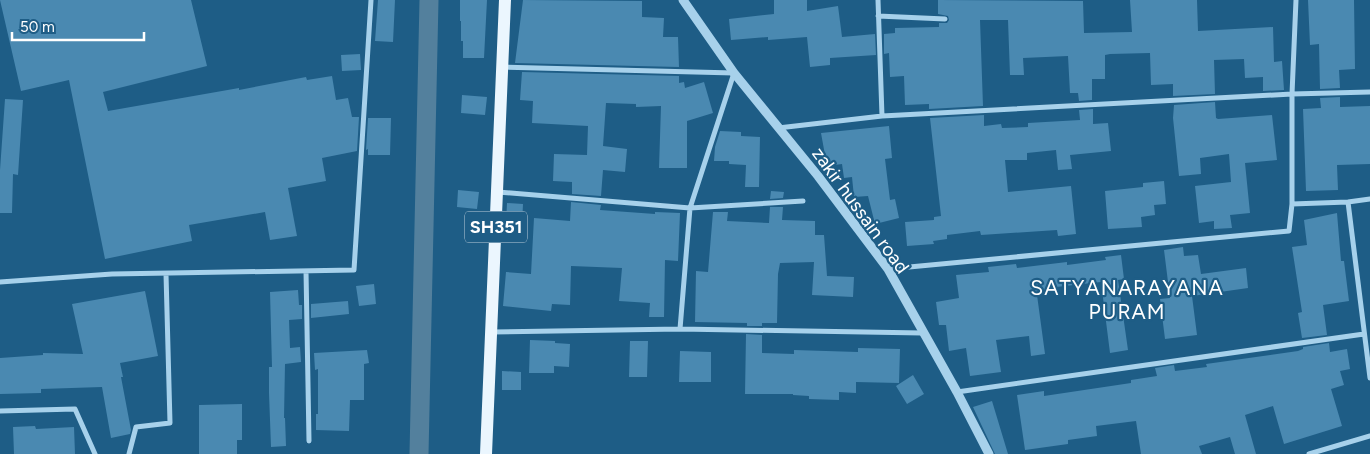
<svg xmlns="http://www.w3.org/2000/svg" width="1370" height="454" viewBox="0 0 1370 454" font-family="Figtree,sans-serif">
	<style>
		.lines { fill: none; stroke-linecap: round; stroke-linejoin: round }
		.canal { stroke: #53809d; stroke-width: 19 }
		.building { fill: #4a89b1 }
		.minor { stroke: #a7d1eb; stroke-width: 5 }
		.tertiary { stroke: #a7d1eb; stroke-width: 9 }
		.primary { stroke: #ebf6fe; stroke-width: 12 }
		.labels { text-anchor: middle; stroke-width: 4.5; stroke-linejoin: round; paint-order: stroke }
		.shield { fill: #1e5d86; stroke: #bccedb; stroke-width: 1 }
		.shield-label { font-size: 18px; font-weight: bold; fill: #fff }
		.street-label { font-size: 19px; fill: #fff; stroke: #1e5d86 }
		.quarter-label { font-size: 21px; letter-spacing: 1px; fill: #fff; stroke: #1e5d86 }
	</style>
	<rect width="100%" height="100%" fill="#1e5d86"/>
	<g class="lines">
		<!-- canal -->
		<path class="canal" d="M419 454 429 0"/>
	</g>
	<!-- building -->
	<path class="building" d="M0 0H191L207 66 103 92 108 111 239 88V90L306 77 307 80 332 76 336 100 348 98 352 117H359L357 151 322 158 326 181 288 188 297 236 270 240 265 212 189 225 192 241 105 259 69 80 21 91Z
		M378 0H395L393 42 375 41Z
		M460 0H487L484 58H463V41H461V21H460Z
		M523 0 642 1V17L664 18 663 37H678L679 67 515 63Z
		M774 0H807V11L838 6 842 37 875 34 876 55 830 58V65L810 67 807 37 768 40V37L731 40 729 19 774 14Z
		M938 0 1083 1 1084 33 1132 32 1130 0H1197L1198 31 1273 27 1274 62 1282 61 1284 90 1263 91V77L1245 78 1244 59 1214 60 1215 94 1173 96V84L1151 85 1150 53 1110 54 1105 55V79H1092V100L1079 101 1078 93H1070L1068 56 1023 58 1024 75H1010L1008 20H980L983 106 929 109V104L905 105 904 76 890 77 889 53 884 54V34L895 33V28L939 27V23H947L949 20 948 16 938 14Z
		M1308 0H1354L1355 69 1339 70 1340 88 1320 89 1319 44 1310 45Z
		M360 54 361 70 342 71 341 55Z
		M522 72 679 76V83L684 82 685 88 704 82 713 113 687 121V168H659L661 106 636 107V104L606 103 603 146 627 149 625 172 603 170 601 196 572 194V182L553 181 554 154 587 155 588 126 532 123 533 101 520 100Z
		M462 95 487 97 485 115 461 113Z
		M1340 97V107L1370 106V164L1337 165 1338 190 1306 191 1303 109 1321 108 1320 98Z
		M5 99 23 100 18 175 13 174 12 213H0V170Z
		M1215 102 1216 118 1218 119 1272 115 1277 160 1245 163 1250 213 1230 215 1232 228 1214 229V221L1199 223 1195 186 1231 182 1229 154 1200 158 1201 174 1179 176 1173 118 1174 105Z
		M1093 109V124L1108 123 1111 151 1070 155 1072 169 1058 170 1056 150 1027 153V160H1005L1008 192 1071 186 1076 234 1058 236 1057 230 981 235 980 231 947 235V239L933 241 934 244 907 246 905 222 934 220V217L941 216 930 118 984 115V126L1001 124 1002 128 1028 127V123L1080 120 1079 110Z
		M368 118H391L390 155H368V149L366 150Z
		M889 126 892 158 885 159 890 200 895 199 899 218 875 224 868 196 854 197 852 177 844 178 842 164 827 166 821 133Z
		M720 131 741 132V136L760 137 759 187H745L746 165 729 164V161H714L715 147Z
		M1164 181 1166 204 1154 205 1155 215 1141 217 1142 227 1108 229 1105 191 1143 187V183Z
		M458 190 479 192 477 209 457 207Z
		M771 191 784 192 783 198 770 199Z
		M571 202 601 205 600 210 655 214V212L680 213 678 261 665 260 664 317H649L650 303 619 301 622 268 571 266 570 305 552 304 551 311 503 306 506 272 531 274 534 218 570 221Z
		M507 203 523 204 522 225 506 224Z
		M770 207H783L782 220 815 221V235H824L827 276 854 277 853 297 812 295 814 262 780 263 778 274 777 323H762V326H747V323L695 322 696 271 708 272 713 212H728L727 221 769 223Z
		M1337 213 1341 261H1344L1349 301 1323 305 1327 335 1302 338 1298 313 1302 312 1292 247 1307 245 1304 220Z
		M1183 247 1184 256 1198 255 1201 274 1246 268 1248 288 1192 296 1197 335 1165 339 1160 299 1170 298 1164 250Z
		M1121 255 1124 279 1118 280 1128 350 1110 353 1101 282 1047 288 1048 294 1037 295 1045 354 1031 356 1029 336 996 340 1001 372 970 376 966 348 949 351 946 325H939L936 302 959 298 956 275 989 272 988 267 1016 264 1017 268 1067 262V265L1106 260 1105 257Z
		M374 284 376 304 359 306 356 286Z
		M298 290 299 305H302V319L289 320 290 348 300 347 301 362 285 364 284 418H285L286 446 271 447 269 393V367H272L270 292Z
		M145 291 158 356 120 363 123 377H121L131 430 130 434 111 438 102 387 41 389V393L0 394V358L43 355V353L83 354 72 304Z
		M348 301 349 314 311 318V304Z
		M746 334 762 335V353L794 354V350L858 352V348L900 349 899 383 856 382V393L839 392V400L809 399V396L793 395V394H745Z
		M530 340 555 341V343L570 344 569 367 554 366V373H529Z
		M630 341H648L647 377H629Z
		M1329 343 1330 352 1347 349 1350 369 1340 371 1344 385 1331 389 1342 426 1284 444 1273 406 1245 415 1256 454H1235L1230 437 1199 446 1202 454H1141L1136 421 1096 426 1097 436 1068 440V444L1025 450 1017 395 1044 391V396L1131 383V380L1157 376 1155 368 1174 365 1175 371 1207 367 1206 364 1298 351 1303 349V347Z
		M367 350 369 363 364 364V400H350L349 431 316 430V414H318V369L315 370 314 353Z
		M680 351 711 352V382H679Z
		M502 371 521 372V390H502Z
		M913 375 924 394 907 404 896 386Z
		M992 401 1008 454H995L973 407Z
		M242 404V440H237V454H199V405Z
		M35 426 36 429 74 427 75 454H14L13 427Z"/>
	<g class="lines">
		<!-- minor -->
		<path class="minor" d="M878 0 882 116
			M878 16 945 19
			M503 67 734 73 690 208 680 329
			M778 128 882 116 1292 94 1370 92
			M498 192 690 208 803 201
			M1348 202 1370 378
			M1292 204V94L1296 0
			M888 269 1289 231 1292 204 1348 202 1370 199
			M306 271 309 441
			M0 282 112 274 354 270 371 0
			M492 332 680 329 922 333
			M957 392 1364 334
			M0 411 75 409 95 454
			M129 454 136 427 170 423 166 274
			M1309 454 1370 436"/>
		<!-- tertiary -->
		<path class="tertiary" d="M683 0 734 73 818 176 888 269 957 392 989 454"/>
		<!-- primary -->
		<path class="primary" d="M486 454 505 0"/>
	</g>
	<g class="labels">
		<!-- shield labels -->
		<rect class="shield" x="465" y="211.5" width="62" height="31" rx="4"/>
		<g class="shield-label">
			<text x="496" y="233">SH351</text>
		</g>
		<!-- street labels -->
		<g class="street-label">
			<text transform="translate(861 210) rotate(54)" y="7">zakir hussain road</text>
		</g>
		<!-- quarter labels -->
		<g class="quarter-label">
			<text x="1127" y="295">SATYANARAYANA<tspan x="1127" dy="24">PURAM</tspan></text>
		</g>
	</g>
	<!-- scale -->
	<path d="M12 32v8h132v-8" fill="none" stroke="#ffffff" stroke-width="2.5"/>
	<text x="20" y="32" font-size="15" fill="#ffffff" stroke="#1e5d86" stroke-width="4" paint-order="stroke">50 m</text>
</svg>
